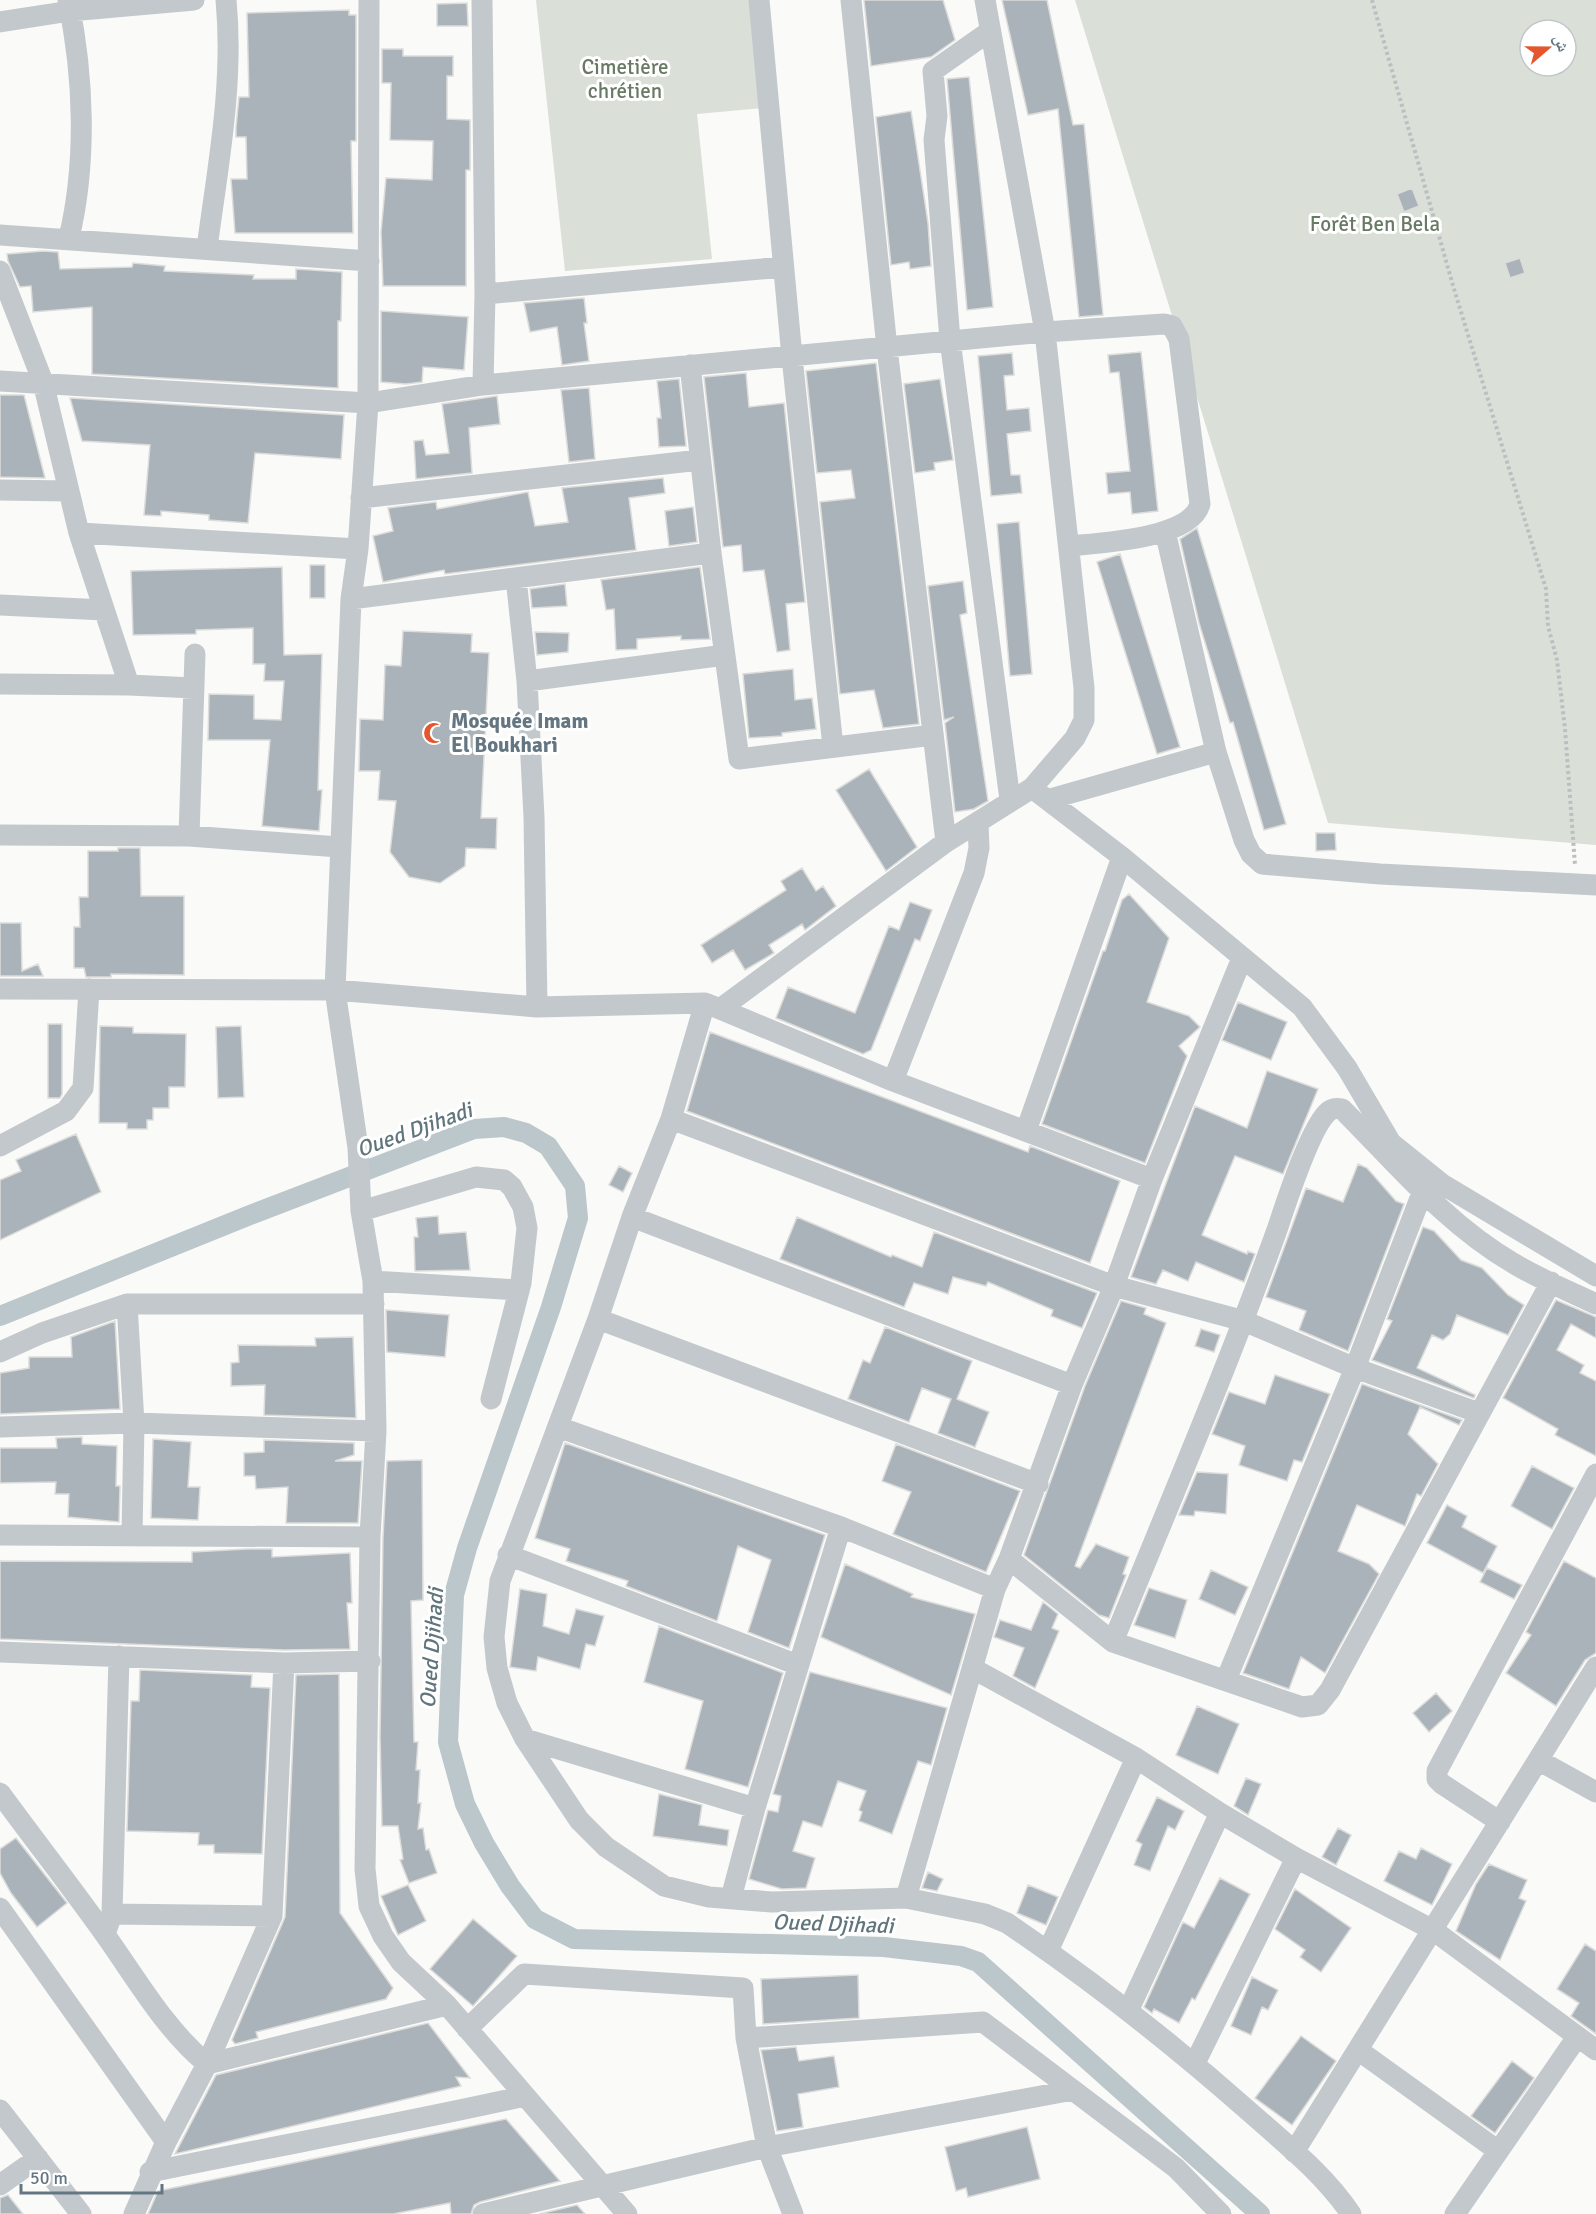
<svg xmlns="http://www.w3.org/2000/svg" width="1596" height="2214" viewBox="0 0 1596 2214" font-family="Signika,'Noto Naskh Arabic',sans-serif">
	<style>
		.green { fill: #dadfd7; fill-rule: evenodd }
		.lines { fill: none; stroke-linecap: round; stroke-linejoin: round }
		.canal { stroke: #bbc7cb; stroke-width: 20 }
		.building { fill: #aab3b9; stroke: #dcdcda; stroke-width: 1.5 }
		.path { stroke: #bbbfc2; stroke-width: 4; stroke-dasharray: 3 3; stroke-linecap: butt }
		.minor { stroke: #c3c8cc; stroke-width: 21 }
		.labels { text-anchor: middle; stroke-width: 6; stroke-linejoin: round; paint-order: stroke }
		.park-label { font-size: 21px; fill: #687a64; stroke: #fff }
		.poi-label { font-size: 21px; font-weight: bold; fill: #657683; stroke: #fff; text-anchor: start }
		.water-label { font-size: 22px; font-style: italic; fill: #60757c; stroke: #fff }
	</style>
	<rect width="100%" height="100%" fill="#fafaf8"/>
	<!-- green -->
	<path class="green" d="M536 0H750L763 108 697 114 712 259 565 271Z
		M1075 0H1596V845L1328 823ZM1530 30H1566V66H1530Z"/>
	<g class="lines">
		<!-- canal -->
		<path class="canal" d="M0 1316 250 1215 474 1129 504 1127 526 1133 548 1146 575 1186 578 1218 551 1307 467 1548 454 1595 448 1742 465 1804 484 1843 510 1886 535 1919 574 1939 884 1947 961 1956 978 1962 1260 2214"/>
	</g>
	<!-- building -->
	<path class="building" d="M864 0H943L955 40 931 57 871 66Z
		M1002 0H1047L1073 125 1084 124 1103 315 1079 317 1058 109 1028 115Z
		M467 3 468 26H437V4Z
		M349 10V15H356V141H351L353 233H235L231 179H247L246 137H236V127L239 97H249L247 13Z
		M382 49H403V56H453V76H447V119L470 120V170H466V286H383L381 232 386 178 432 180 433 141 390 140 391 83H382Z
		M969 77 993 307 967 310 947 79Z
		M911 111 928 223 931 266 910 269 909 262 891 265 876 117Z
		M1412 188 1419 206 1404 212 1397 194Z
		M43 251 58 252 60 269 132 267 133 263 165 266 164 271 254 275 253 279H296V269L342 272 341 321H338V388L92 374V307L33 312 31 286 20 287 8 261 7 254Z
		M1520 258 1525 273 1510 278 1505 263Z
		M584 298 587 323H584L589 361 562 365 557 327 530 332 524 303Z
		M381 311 468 317 464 370 423 367 422 382 406 384 381 382Z
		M1141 352 1158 511 1132 514 1130 492 1108 494 1106 473 1130 471 1119 372 1110 373 1108 355Z
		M1012 353 1014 375 1004 376 1007 410 1029 408 1031 431 1007 434 1011 475H1020L1022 493 991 496 978 356Z
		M876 363 919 724 883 728 874 690 840 694 820 502 855 498 851 470 817 473 806 371Z
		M746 373 749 407 784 403 805 602 786 604 790 650 777 652 764 570 743 572 741 545 723 547 704 377Z
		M679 379 686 446 659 447 657 418H661L657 381Z
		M940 379 953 460 934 463 935 470 915 473 904 384Z
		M589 388 595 459 569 462 561 390Z
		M0 395H24L45 478 0 477Z
		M497 396 500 424 469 428 472 473 416 479 414 441 423 440 426 455 449 453 442 404Z
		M70 398 344 415 341 459 255 453 248 523 209 520V515L161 511V516L144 515 150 445 82 441Z
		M663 478 665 493 629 498 636 550 445 574 444 570 383 582 373 536 393 531 388 508 436 502 437 509 528 492 535 526 568 522 562 488Z
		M693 507 697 542 669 546 665 511Z
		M1019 522 1032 674 1010 676 997 524Z
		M1197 528 1286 824 1264 830 1233 722 1230 723 1199 623 1180 539Z
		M1120 554 1180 747 1157 754 1097 562Z
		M310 565H325V598H310Z
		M282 567 284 655 322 654 318 790H322L319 831 262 826 270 740H208L209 694 254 695V719L281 720 284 681H264L265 664H253V628L196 630V634L133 635 131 571Z
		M700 567 710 639 681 640V636L637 639V649L616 650 614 609 606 610 601 580Z
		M963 581 967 613 960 615 988 801 974 809 955 812 945 723 954 717 944 720 928 586Z
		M565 584 567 606 532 608 530 589Z
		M403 631 472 634 471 652 489 653 481 818H497L496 849 466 848 465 866 440 883 409 877 390 852 396 801 378 800 380 771H359L360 719 383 720 385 665 401 666Z
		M535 632 569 633 568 652 537 655Z
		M793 669 795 700 812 698 816 729 782 733V736L749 738 743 674Z
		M869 769 917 847 886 871 836 790Z
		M1316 833H1335L1336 850 1316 851Z
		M118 848H140L141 896H184V975L111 974V977H86L84 968H74V927H80L79 897H88V851H118Z
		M802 868 816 891 823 886 836 906 805 930 802 924 769 945 774 953 745 970 733 950 712 963 701 945 786 890 781 881Z
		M1129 894 1169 938 1147 1002 1189 1016 1200 1027 1179 1046 1187 1056 1145 1163 1042 1124 1103 951H1105L1122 900Z
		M910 902 932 910 920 941 915 939 871 1050 863 1054 776 1018 788 987 855 1013 889 926 899 930Z
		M0 923H21L22 971 38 964 43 976H0Z
		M1238 1002 1287 1022 1271 1060 1222 1040Z
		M48 1024H62V1094L60 1098H48Z
		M100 1026 133 1027V1033L186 1034 185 1087H169V1108H153V1120H147V1129H127V1123H99Z
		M241 1026 244 1097 218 1098 216 1027Z
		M710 1032 1028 1152 1030 1146 1120 1181 1090 1263 687 1111Z
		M1267 1071 1318 1089 1283 1174 1235 1156 1202 1235 1247 1254 1248 1251 1255 1254 1244 1282 1196 1262 1188 1281 1163 1270 1156 1284 1131 1277 1195 1106 1247 1128Z
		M76 1134 101 1192 0 1240V1180L21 1171 16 1160Z
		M1358 1164 1367 1168 1396 1201 1404 1204 1348 1351 1299 1330 1306 1311 1266 1297 1306 1188 1343 1202Z
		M619 1166 632 1173 623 1192 609 1185Z
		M438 1216 439 1234 466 1232 470 1270 415 1271 414 1237H418L416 1218Z
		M797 1217 891 1257 892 1255 922 1267 934 1232 1097 1293 1082 1328 1051 1316 1053 1310 988 1282 986 1286 953 1277 948 1294 914 1283 904 1307 780 1259Z
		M1423 1227 1434 1231 1461 1260 1482 1268 1508 1295 1524 1305 1508 1335 1457 1315 1450 1334 1443 1340 1432 1335 1417 1368 1475 1395 1474 1398 1372 1360 1392 1321 1387 1319Z
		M1556 1300 1596 1317V1338L1571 1324 1557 1350 1584 1365 1580 1373 1596 1381V1456L1555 1435 1558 1429 1503 1398Z
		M1121 1301 1146 1308 1144 1314 1166 1323 1075 1566 1080 1568 1096 1544 1129 1557 1123 1574 1126 1575 1109 1618 1099 1615 1024 1555 1085 1386Z
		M386 1310 449 1315 445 1357 387 1352Z
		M115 1321 120 1409 0 1414V1373L29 1368V1357H72L71 1337Z
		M885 1327 972 1361 957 1399 989 1412 975 1447 938 1433 951 1399 922 1388 909 1422 848 1399 863 1360 870 1363Z
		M1201 1329 1220 1335 1214 1352 1195 1346Z
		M353 1337 356 1418 264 1415 265 1385 231 1386V1363L239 1362 238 1345 316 1346 315 1338Z
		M1275 1375 1330 1394 1302 1462 1294 1460 1287 1481 1239 1465 1245 1446 1212 1434 1229 1392 1265 1404Z
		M1362 1384 1462 1420 1459 1425 1420 1407 1408 1434 1438 1464 1421 1496 1417 1494 1405 1526 1357 1505 1338 1551 1369 1564 1379 1574 1325 1673 1301 1657 1289 1689 1243 1673Z
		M82 1437V1444L117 1446 116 1486H120L119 1522 68 1517 69 1494H55L56 1482 0 1483V1448H57L56 1438Z
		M153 1439 191 1442 188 1487H200L198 1520 151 1518Z
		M264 1440 354 1443V1455L335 1461H362L358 1523H286L288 1487 256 1489 255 1476H244V1453L264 1452Z
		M565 1443 825 1535 789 1648 748 1632 771 1560 738 1546 717 1621 626 1586 628 1581 566 1561 570 1549 535 1538Z
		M896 1444 1020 1491 986 1572 893 1534 911 1492 882 1481Z
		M422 1460 423 1600 411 1601 414 1742H418L416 1770H420L418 1803H421L418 1829 423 1828 426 1850 429 1849 437 1873 409 1883 400 1860 403 1859 398 1826H382L380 1737 383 1537 387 1461Z
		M1532 1466 1574 1488 1552 1529 1511 1506Z
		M1197 1472 1228 1474 1226 1514 1195 1511 1194 1516 1179 1515Z
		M1447 1505 1467 1516 1462 1527 1497 1546 1483 1573 1427 1543Z
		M247 1549H272V1557L350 1553 352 1603H347L350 1649 284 1650 0 1639V1561L192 1562V1552Z
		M1564 1561 1596 1578V1653L1585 1660 1556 1706 1506 1673 1531 1635 1526 1632Z
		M845 1564 913 1594 911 1597 975 1614 951 1695 821 1637Z
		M1487 1568 1522 1585 1514 1599 1480 1582Z
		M1211 1570 1248 1587 1235 1615 1199 1599Z
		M1149 1588 1187 1600 1175 1638 1134 1625Z
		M520 1589 547 1594 543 1626 569 1634 576 1609 604 1616 595 1646 586 1644 580 1669 538 1657 536 1671 510 1667Z
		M1043 1602 1058 1614 1052 1628 1059 1631 1035 1688 1013 1676 1024 1648 994 1637 1000 1620 1031 1630Z
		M659 1626 783 1673 748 1787 685 1769 703 1701 644 1682Z
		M140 1670 252 1675 251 1687 270 1688 262 1854 214 1853V1845H198L199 1833 127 1831 131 1701H139Z
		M810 1672 947 1708 931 1765 918 1761 892 1834 859 1821 862 1812 859 1810 866 1791 838 1781 822 1827 803 1821 793 1851 815 1858 806 1888 782 1889 749 1879 768 1810 778 1812 781 1796 773 1794Z
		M339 1674 340 1913 393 1988 386 1999 256 2032 258 2038 235 2044 232 2040 285 1917 296 1675Z
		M1436 1693 1452 1711 1429 1732 1413 1713Z
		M1197 1706 1239 1724 1218 1774 1176 1755Z
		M1246 1778 1261 1784 1248 1815 1234 1806Z
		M659 1794 702 1805 699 1825 729 1830 727 1846 653 1836Z
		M1157 1797 1184 1811 1175 1830 1168 1826 1150 1871 1134 1865 1142 1844 1136 1841Z
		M1338 1828 1351 1835 1336 1865 1322 1857Z
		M16 1838 67 1903 37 1927 11 1893 0 1873V1849Z
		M1421 1848 1452 1864 1432 1905 1384 1881 1399 1851 1416 1859Z
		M1489 1864 1527 1880 1519 1898 1526 1901 1500 1960 1456 1931 1476 1884Z
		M928 1872 943 1879 937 1891 922 1888Z
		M1220 1878 1250 1894 1195 2000 1192 1998 1179 2023 1154 2009 1152 2013 1144 2007 1183 1922 1194 1928Z
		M408 1885 426 1921 398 1935 381 1896Z
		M1028 1885 1058 1897 1046 1925 1017 1913Z
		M1295 1889 1351 1928 1321 1972 1300 1957 1305 1950 1275 1929Z
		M473 1919 517 1956 473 2006 430 1969Z
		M1585 1944 1596 1951V2034L1571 2016 1579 2003 1557 1989Z
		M858 1975 859 2018 763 2024 761 1979Z
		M1252 1977 1278 1990 1268 2010 1262 2007 1251 2035 1231 2026Z
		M428 2023 470 2078 456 2077 461 2086 175 2154 216 2075Z
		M1301 2036 1336 2061 1292 2125 1255 2098Z
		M796 2047 799 2061 834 2056 839 2087 798 2094 803 2127 777 2131 761 2050Z
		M1512 2061 1534 2078 1495 2133 1471 2116Z
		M506 2119 560 2181 480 2202 474 2205 471 2214H451L450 2203 393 2214H148L158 2191Z
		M1027 2127 1040 2179 968 2197 966 2188 956 2191 945 2147Z
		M8 2195 23 2214H0V2198Z
		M577 2205 585 2214H539Z"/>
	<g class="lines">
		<!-- path -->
		<path class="path" d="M1372 0 1454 289 1546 589 1548 626 1557 660 1565 729 1575 865"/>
		<!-- minor -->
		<path class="minor" d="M68 0C84 76 87 162 69 238
			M369 0 368 403 358 549 351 599 335 990 358 1148 361 1211 373 1281 376 1431 370 1537 365 1869 369 1906 383 1936 401 1962 447 2005 627 2214
			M482 0 485 294 483 385
			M759 0 792 357 833 747
			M851 0 887 348 946 842
			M0 22 70 11 194 0
			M990 31 933 71 937 116 934 140 950 340 1010 800
			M0 235 369 261
			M207 248C218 165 234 83 226 0
			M0 271 43 382 79 533 129 685
			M485 294 783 267
			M690 365 711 553 739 759 933 735
			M0 381 368 403 483 385 1045 332 1164 324 1172 326 1179 339 1200 504C1191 539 1099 543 1069 546
			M0 490 68 491
			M361 498 700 460
			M1165 531 1216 752 1244 840 1251 854 1262 864 1380 874 1596 885
			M79 533 358 549
			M516 578 527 681 725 655
			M351 599 711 553
			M0 605 104 610
			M527 681 534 817 537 1007
			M0 684 129 685 194 688
			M1032 788 1122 857 1302 1007 1347 1068 1391 1143 1442 1184 1596 1276
			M1050 799 1216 752
			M0 835 189 836 339 847
			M189 836 195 654
			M0 989 335 990 537 1007 705 1003 720 1009 946 842 1032 788 1075 738 1084 720V688L1045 332 985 0
			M705 1003 671 1119 632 1217 1072 1385
			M720 1009 893 1081 1152 1179
			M893 1081 974 873 979 848 978 824
			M671 1119 1114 1286 1244 1321 1355 1368 1479 1413
			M1026 1131 1122 857
			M0 1146 66 1111 83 1088 89 989
			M361 1211 476 1177 504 1180 512 1187 523 1207 527 1228 521 1283 491 1399
			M632 1217 598 1319 500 1581 494 1637 497 1668 507 1703 525 1739 579 1820 606 1847 664 1886 709 1897 772 1902 906 1898 985 1914 1007 1923C1093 1981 1174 2045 1252 2114 1286 2144 1325 2175 1351 2214
			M373 1281 518 1290
			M127 1304 134 1423 132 1536
			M598 1319 1038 1484
			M0 1352 42 1333 127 1304H374
			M0 1427 134 1423 376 1431
			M558 1427 841 1527 995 1589
			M0 1535 370 1537
			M508 1555 798 1665
			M1009 1559 1113 1642 1302 1707 1318 1705 1330 1690 1551 1282
			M1113 1642C1169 1504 1228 1367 1278 1227 1286 1203 1311 1125 1329 1111 1333 1108 1337 1108 1342 1109 1396 1163 1446 1224 1513 1263 1539 1279 1569 1291 1596 1304
			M0 1652 284 1663 370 1661
			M972 1668 1136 1758 1220 1813 1296 1858 1433 1930 1596 2050
			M1226 1680 1355 1368 1422 1193
			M525 1739 755 1808
			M1538 1760 1596 1792
			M0 1793C35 1841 72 1888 106 1936 138 1981 165 2029 207 2064L447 2005
			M1500 1822 1442 1784 1437 1779V1771L1596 1474
			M731 1898 755 1808 841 1527
			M906 1898 995 1589 1009 1559 1072 1385 1114 1286 1152 1179 1242 958
			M0 1908 166 2142 134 2214
			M112 1914 272 1916
			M105 1934 112 1914 119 1656
			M1048 1951 1136 1758
			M1129 2009 1220 1813
			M467 2029 524 1974 743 1988 746 2038
			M1358 2050 1497 2150
			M1195 2063 1296 1858
			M0 2110 81 2214
			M166 2142 207 2064 272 1916 284 1663
			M1294 2152 1596 1667
			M150 2172C275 2146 400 2124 525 2096
			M0 2185 38 2158
			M483 2214 767 2147 1073 2090
			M793 2214 767 2147 746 2038 983 2022 1176 2168 1221 2214
			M1455 2214 1577 2037"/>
	</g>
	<!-- icons -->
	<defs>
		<symbol id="mosque-bare" viewBox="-9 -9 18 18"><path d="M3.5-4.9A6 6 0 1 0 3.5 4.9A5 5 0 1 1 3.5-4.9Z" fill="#e4572e" stroke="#fff" stroke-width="2.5" paint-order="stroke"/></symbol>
	</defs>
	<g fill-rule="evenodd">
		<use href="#mosque-bare" x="419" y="718" width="30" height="30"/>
	</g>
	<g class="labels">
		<!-- park labels -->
		<g class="park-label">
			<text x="625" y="74">Cimetière<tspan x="625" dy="24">chrétien</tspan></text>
			<text x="1375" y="231">Forêt Ben Bela</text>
		</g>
		<!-- poi labels -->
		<g class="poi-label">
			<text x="451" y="728">Mosquée Imam<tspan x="451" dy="24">El Boukhari</tspan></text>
		</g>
		<!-- water labels -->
		<g class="water-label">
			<text transform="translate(414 1129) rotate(-20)" y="8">Oued Djihadi</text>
			<text transform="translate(431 1648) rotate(-86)" y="8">Oued Djihadi</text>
			<text transform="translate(833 1923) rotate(2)" y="8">Oued Djihadi</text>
		</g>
	</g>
	<!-- north arrow -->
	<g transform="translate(1548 48) rotate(70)"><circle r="28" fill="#ffffff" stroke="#c1c8cd" stroke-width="1.5"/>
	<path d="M0-4.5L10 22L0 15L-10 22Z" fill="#e4572e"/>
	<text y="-9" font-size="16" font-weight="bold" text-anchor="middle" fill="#657683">ش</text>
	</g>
	<!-- scale -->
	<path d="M21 2184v9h141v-9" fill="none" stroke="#657683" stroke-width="3"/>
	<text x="30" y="2184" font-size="18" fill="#657683" stroke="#ffffff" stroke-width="4.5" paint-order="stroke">50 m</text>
</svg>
